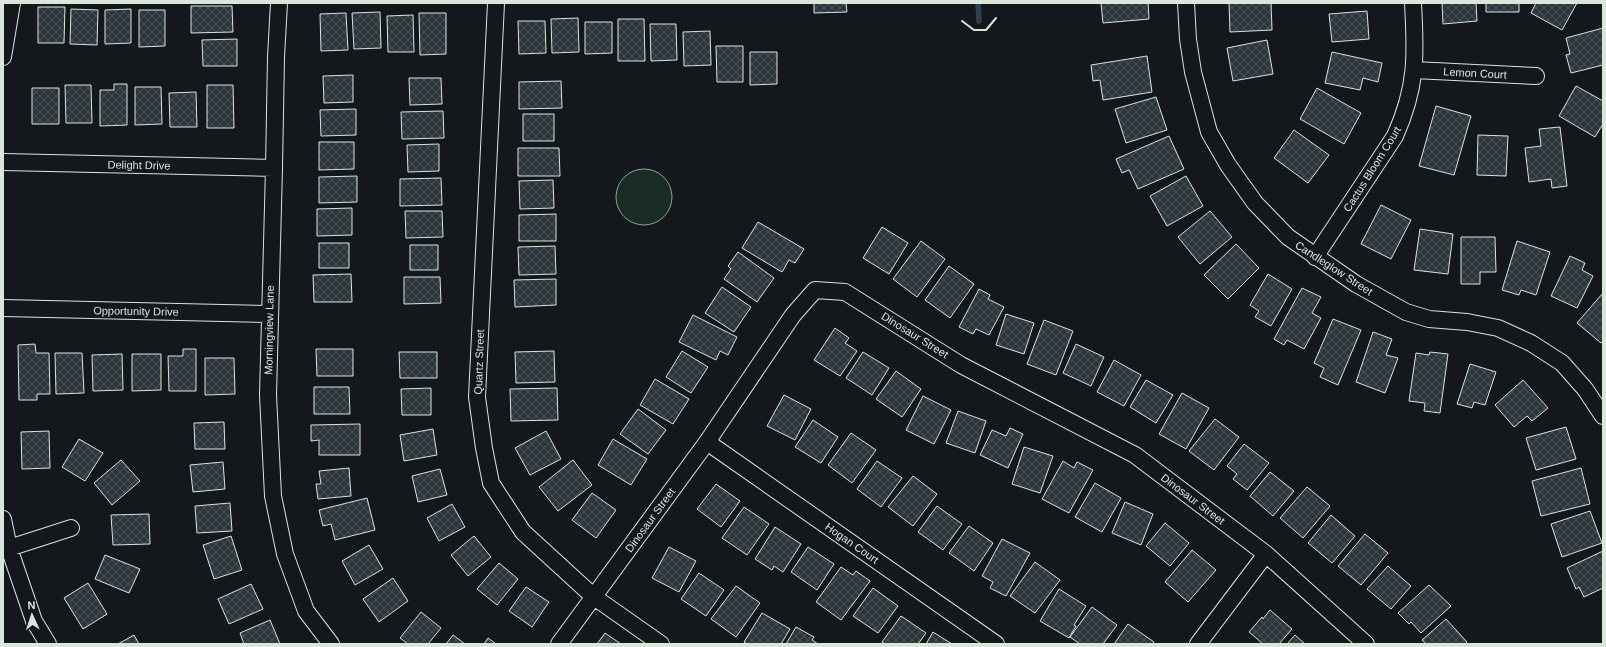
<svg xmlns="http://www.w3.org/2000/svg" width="1606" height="647" viewBox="0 0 1606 647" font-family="Helvetica,sans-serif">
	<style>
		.park { fill: #1a2d24; stroke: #939e99 }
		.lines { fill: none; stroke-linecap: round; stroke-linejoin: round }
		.stream { stroke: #2f3f4d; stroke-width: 5.5 }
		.building { fill: url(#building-cross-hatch); stroke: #d8e6dc }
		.street-casing { stroke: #d8e6dc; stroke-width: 18 }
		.street { stroke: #14181c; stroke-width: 16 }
		.wall { stroke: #d8e6dc; stroke-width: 2 }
		.labels { text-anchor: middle; stroke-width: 3; stroke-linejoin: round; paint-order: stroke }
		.street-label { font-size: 11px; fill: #d8e6dc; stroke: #14181c }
	</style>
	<defs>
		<pattern id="building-cross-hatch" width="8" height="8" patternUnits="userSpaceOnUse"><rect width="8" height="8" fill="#2c363c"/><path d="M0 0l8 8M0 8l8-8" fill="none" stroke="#4a5358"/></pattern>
	</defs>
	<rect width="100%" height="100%" fill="#14181c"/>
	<!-- park -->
	<path class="park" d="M616 197a28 28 0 1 1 56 0a28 28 0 1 1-56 0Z"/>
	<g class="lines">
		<!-- stream -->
		<path class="stream" d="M978 3 979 21"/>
	</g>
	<!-- building -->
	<path class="building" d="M814 3H846L847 12 814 13Z
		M1101 3H1148L1149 19 1103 23Z
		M1229 3H1271L1272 30 1230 32Z
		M1442 3H1476L1477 21 1443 24Z
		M1486 3H1519V12H1486Z
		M1536 3H1577L1562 30 1531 13Z
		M191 6H232L233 32 191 33Z
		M38 7H65L64 43H38Z
		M71 9 98 10 97 45 70 44Z
		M131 9V43L105 44V10Z
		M139 10H165V46L139 47Z
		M1367 11 1369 39 1332 42 1329 14Z
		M380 12 381 48 354 49 352 13Z
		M346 13 348 50 321 51 320 14Z
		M419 13H446V54L420 55Z
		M413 15 414 52H388L387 16Z
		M578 18 579 52 552 53 551 19Z
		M618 19H644L645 61H618Z
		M518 21H545L546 53 519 54Z
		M585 22H612V53L585 54Z
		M650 24H676L677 60 651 61Z
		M1603 28V65L1571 73 1566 55 1570 54 1566 38Z
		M710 31 711 65 684 66 683 32Z
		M237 39V66H203L202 40Z
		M1267 40 1273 74 1233 81 1227 48Z
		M716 46H743V82H717Z
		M750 52H777V84L750 85Z
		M1332 52 1382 63 1378 82 1363 78 1360 90 1325 83Z
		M1147 56 1152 92 1103 100 1100 80 1093 81 1091 65Z
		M353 75V102L324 103 323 76Z
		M409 78H441L442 104 410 105Z
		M561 81 562 108 519 109V82Z
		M114 84H127V125L100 126V90H114Z
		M65 85H91L92 123H66Z
		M207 85H233L234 128H207Z
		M1576 86 1603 101V124L1595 137 1559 116Z
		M135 87H161L162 124 135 125Z
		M32 88H59V124H32Z
		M1317 88 1361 113 1344 144 1300 119Z
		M196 92 197 127H170L169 93Z
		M1156 97 1167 130 1126 143 1115 109Z
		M1436 106 1471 116 1454 175 1419 166Z
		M356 109V135L321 136 320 110Z
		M443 111 444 138 402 139 401 112Z
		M523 114H554V141H523Z
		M1560 127 1567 186 1552 188 1551 179 1529 182 1525 148 1541 146 1539 129Z
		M1294 130 1329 155 1308 183 1274 158Z
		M1478 135 1508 136 1506 176 1477 175Z
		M1169 136 1184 169 1138 189 1129 170 1122 173 1116 159Z
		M319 142H354V169L319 170Z
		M439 144V171L408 172 407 145Z
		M518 148H559L560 176H518Z
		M357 176V202L319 203V177Z
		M1186 176 1203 206 1167 226 1150 196Z
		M441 178 442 205 400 206V179Z
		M553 180 554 208 520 209 519 181Z
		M1381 205 1411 220 1391 259 1361 244Z
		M352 208V235L317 236V209Z
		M405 211H442L443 237 406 238Z
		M1210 211 1232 237 1200 264 1178 237Z
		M556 214V241H519V215Z
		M758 222 804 249 795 263 789 260 782 272 742 248Z
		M882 227 908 243 889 274 863 258Z
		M1420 229 1453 234 1448 274 1414 270Z
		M1461 237H1495L1496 272H1480V284H1461Z
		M921 241 945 259 917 297 893 279Z
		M1517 241 1550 252 1536 295 1521 290 1519 295 1502 290Z
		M319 243H349V268H319Z
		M1236 244 1259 268 1228 299 1204 275Z
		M410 245H438V270H410Z
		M555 246 556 274 519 275 518 247Z
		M738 252 774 278 757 302 724 279 731 269 728 266Z
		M1570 256 1585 263 1582 270 1593 276 1577 308 1551 296Z
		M949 266 974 284 950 318 925 300Z
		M351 274 352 302H314L313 275Z
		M1268 274 1292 289 1271 326 1255 317 1259 311 1250 305Z
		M404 277H440L441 303 404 304Z
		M556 279V305L515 307 514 280Z
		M722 287 751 307 734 332 705 313Z
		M1302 288 1321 297 1312 313 1321 318 1304 349 1287 340 1284 345 1274 339Z
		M979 289 990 295 988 299 1004 307 989 335 976 329 973 334 959 327Z
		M1603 293V341L1601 343 1577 323Z
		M1006 314 1034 323 1024 354 996 345Z
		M693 315 737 337 728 355 720 351 716 360 679 342Z
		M1333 319 1361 330 1338 385 1320 377 1324 368 1314 363Z
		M1044 320 1073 331 1056 375 1027 364Z
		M835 328 849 338 845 343 857 351 840 376 814 360Z
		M1373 332 1392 339 1386 355 1398 358 1385 393 1356 382Z
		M35 344 36 353H49L50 394H37V400H19L18 345Z
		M1076 344 1104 357 1091 386 1063 373Z
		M183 349H196V391H169L168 356H183Z
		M316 349H353V376H317Z
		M554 351 555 382 516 383 515 352Z
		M682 351 708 367 691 393 666 377Z
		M399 352H437V378H400Z
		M863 352 889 368 872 395 846 378Z
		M1430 352 1448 354 1440 413 1424 411 1425 403 1409 401 1416 353 1429 355Z
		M55 353H82L84 393 56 394Z
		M122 354 123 390 93 391 92 355Z
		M132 354H161V390L132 391Z
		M205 358H234L235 394 205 395Z
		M1114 360 1141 375 1124 406 1097 392Z
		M1470 364 1496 372 1485 405 1474 402 1472 408 1457 404Z
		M896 371 921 389 902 417 876 399Z
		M655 379 689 399 673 424 640 405Z
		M1146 380 1173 395 1156 423 1130 407Z
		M1523 380 1548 408 1532 421 1527 416 1514 427 1495 405Z
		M314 387H349L350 414H314Z
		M431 388V415H402L401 389Z
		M557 388 558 420 511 421 510 389Z
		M1182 393 1209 408 1186 449 1159 434Z
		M784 395 811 409 795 440 767 426Z
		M923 396 951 410 934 444 906 430Z
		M638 409 666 430 648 454 620 434Z
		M958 411 986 421 975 453 946 443Z
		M1215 419 1239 437 1214 470 1189 451Z
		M813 420 838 437 821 463 795 447Z
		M224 422 225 449H195L194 423Z
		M360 424V455H319V440L311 441V425Z
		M1566 427 1576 459 1536 470 1526 438Z
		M1010 428 1023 434 1008 468 980 455 992 430 1006 436Z
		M433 429 437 455 404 461 400 435Z
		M49 431 50 468 22 469 21 432Z
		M546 431 561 459 530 475 515 448Z
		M851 433 876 450 852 483 828 465Z
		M79 439 103 453 85 481 62 467Z
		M613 439 647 459 631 485 598 465Z
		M1244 444 1269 463 1247 490 1233 479 1237 474 1227 466Z
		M1024 447 1053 456 1040 493 1012 484Z
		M121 460 140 481 112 505 94 483Z
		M573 460 592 485 558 511 539 487Z
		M877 461 902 478 881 507 857 489Z
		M1063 461 1074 468 1077 462 1093 470 1069 513 1042 499Z
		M223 462 225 489 193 492 190 465Z
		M349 468 351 496 318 499 316 484H321L319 471Z
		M1581 468 1590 504 1541 516 1532 481Z
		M440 469 447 495 418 502 412 476Z
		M1270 472 1294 491 1273 516 1250 496Z
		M913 476 937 494 913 526 888 507Z
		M1095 483 1121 498 1102 532 1075 517Z
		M716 484 740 501 721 527 697 509Z
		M1307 487 1330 506 1303 538 1280 518Z
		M592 493 616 510 596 538 572 520Z
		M367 498 375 530 335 540 331 524 323 526 319 510Z
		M1125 502 1153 514 1141 545 1112 533Z
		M230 503 232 531 197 533 195 506Z
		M452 504 465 527 439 541 427 518Z
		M937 506 962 524 943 550 918 532Z
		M744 507 769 524 747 555 722 538Z
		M1590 511 1602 543 1562 557 1551 524Z
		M149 514 150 544 113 545 111 515Z
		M1331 515 1355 536 1332 563 1308 543Z
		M1165 523 1189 543 1170 566 1146 546Z
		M969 526 993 543 974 571 949 553Z
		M775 527 801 544 783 572 774 566 772 570 755 559Z
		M1365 534 1388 553 1361 585 1338 566Z
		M231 536 242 570 214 579 203 545Z
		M474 536 491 557 468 576 451 555Z
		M1002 539 1030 553 1006 596 990 588 993 582 982 576Z
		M369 545 383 569 355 585 342 561Z
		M669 547 696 561 679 592 652 578Z
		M808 547 834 564 817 590 791 572Z
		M1192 550 1216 570 1188 602 1165 582Z
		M1603 551V588L1584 597 1579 587 1576 589 1567 568Z
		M105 555 140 569 129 593 95 579Z
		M1035 562 1060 580 1035 613 1010 596Z
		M499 563 518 579 497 605 477 589Z
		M1388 566 1411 586 1391 609 1367 589Z
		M841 567 853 575 856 571 870 581 841 620 816 602Z
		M699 573 724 590 706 616 681 599Z
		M393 578 408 601 379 622 363 599Z
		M88 583 107 614 83 629 64 598Z
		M251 584 263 609 229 624 218 599Z
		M1429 585 1451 606 1421 633 1411 622 1409 624 1398 613Z
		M736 586 760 603 736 637 711 619Z
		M526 587 549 602 532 627 509 611Z
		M873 588 898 606 878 633 853 616Z
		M1059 589 1086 606 1074 625 1076 626 1069 638 1040 621Z
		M1092 607 1117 625 1103 644H1080L1070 637Z
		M1270 610 1292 629 1279 644H1263L1249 632 1262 617 1263 619Z
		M421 612 441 628 428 644H408L400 638Z
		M762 613 790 629 781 644H747L744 642Z
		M901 616 926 633 918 644H885L882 642Z
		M1446 619 1467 642 1465 644H1426L1422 640Z
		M270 620 280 644H244L240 633Z
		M1128 624 1154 642 1152 644H1114Z
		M796 627 814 637 812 640 818 644H786Z
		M933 632 952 644H926Z
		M605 633 621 644H597Z
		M134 635 139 644H118Z
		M453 635 465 644H446Z
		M1295 635 1305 644H1287Z
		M488 638 496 644H484Z"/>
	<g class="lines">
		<defs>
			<path id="street" d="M279 3 276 57 274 168 268 395 273 496 285 554 306 611 331 644
				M496 3 477 397 484 448 491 483 523 532 594 597 661 644
				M1186 3 1188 39 1193 72 1209 132 1228 165 1255 203 1288 237 1356 284 1406 312 1429 319 1467 322 1498 328 1531 343 1562 363 1585 389 1603 416
				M3 57 12 3
				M1414 70 1536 76
				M3 162 274 168
				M1315 257 1395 136C1417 87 1416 56 1413 3
				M3 308 269 314
				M707 442 996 644
				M3 519 9 548 34 621 48 644
				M9 548 71 528
				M559 644 707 442 793 315 815 290 845 292 961 365 1135 455 1266 554 1366 644
				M1198 644 1266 554"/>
		</defs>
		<!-- street casing -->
		<use href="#street" class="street-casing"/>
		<!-- street -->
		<use href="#street" class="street"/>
		<!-- wall -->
		<path class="wall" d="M962 21 974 30H986L996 18"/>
	</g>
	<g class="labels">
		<!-- street labels -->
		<g class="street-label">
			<text transform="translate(1475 73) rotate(3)" y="4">Lemon Court</text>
			<text transform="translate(139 165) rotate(1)" y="4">Delight Drive</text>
			<text transform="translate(1372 169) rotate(-58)" y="4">Cactus Bloom Court</text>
			<text transform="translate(1334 268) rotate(33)" y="4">Candleglow Street</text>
			<text transform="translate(136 311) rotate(1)" y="4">Opportunity Drive</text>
			<text transform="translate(269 330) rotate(-89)" y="4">Morningview Lane</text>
			<text transform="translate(915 335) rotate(32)" y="4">Dinosaur Street</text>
			<text transform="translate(479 362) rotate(-88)" y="4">Quartz Street</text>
			<text transform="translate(1193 499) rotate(37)" y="4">Dinosaur Street</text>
			<text transform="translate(650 520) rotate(-54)" y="4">Dinosaur Street</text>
			<text transform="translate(852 543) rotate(35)" y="4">Hogan Court</text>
		</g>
	</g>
	<!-- border -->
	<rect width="1606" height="647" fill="none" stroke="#d8e6dc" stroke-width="8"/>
	<!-- north arrow -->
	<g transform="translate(32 615) rotate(357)" stroke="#14181c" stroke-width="3" paint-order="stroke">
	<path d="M0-3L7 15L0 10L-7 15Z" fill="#d8e6dc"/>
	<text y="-6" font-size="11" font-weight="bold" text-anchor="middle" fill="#d8e6dc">N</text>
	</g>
</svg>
